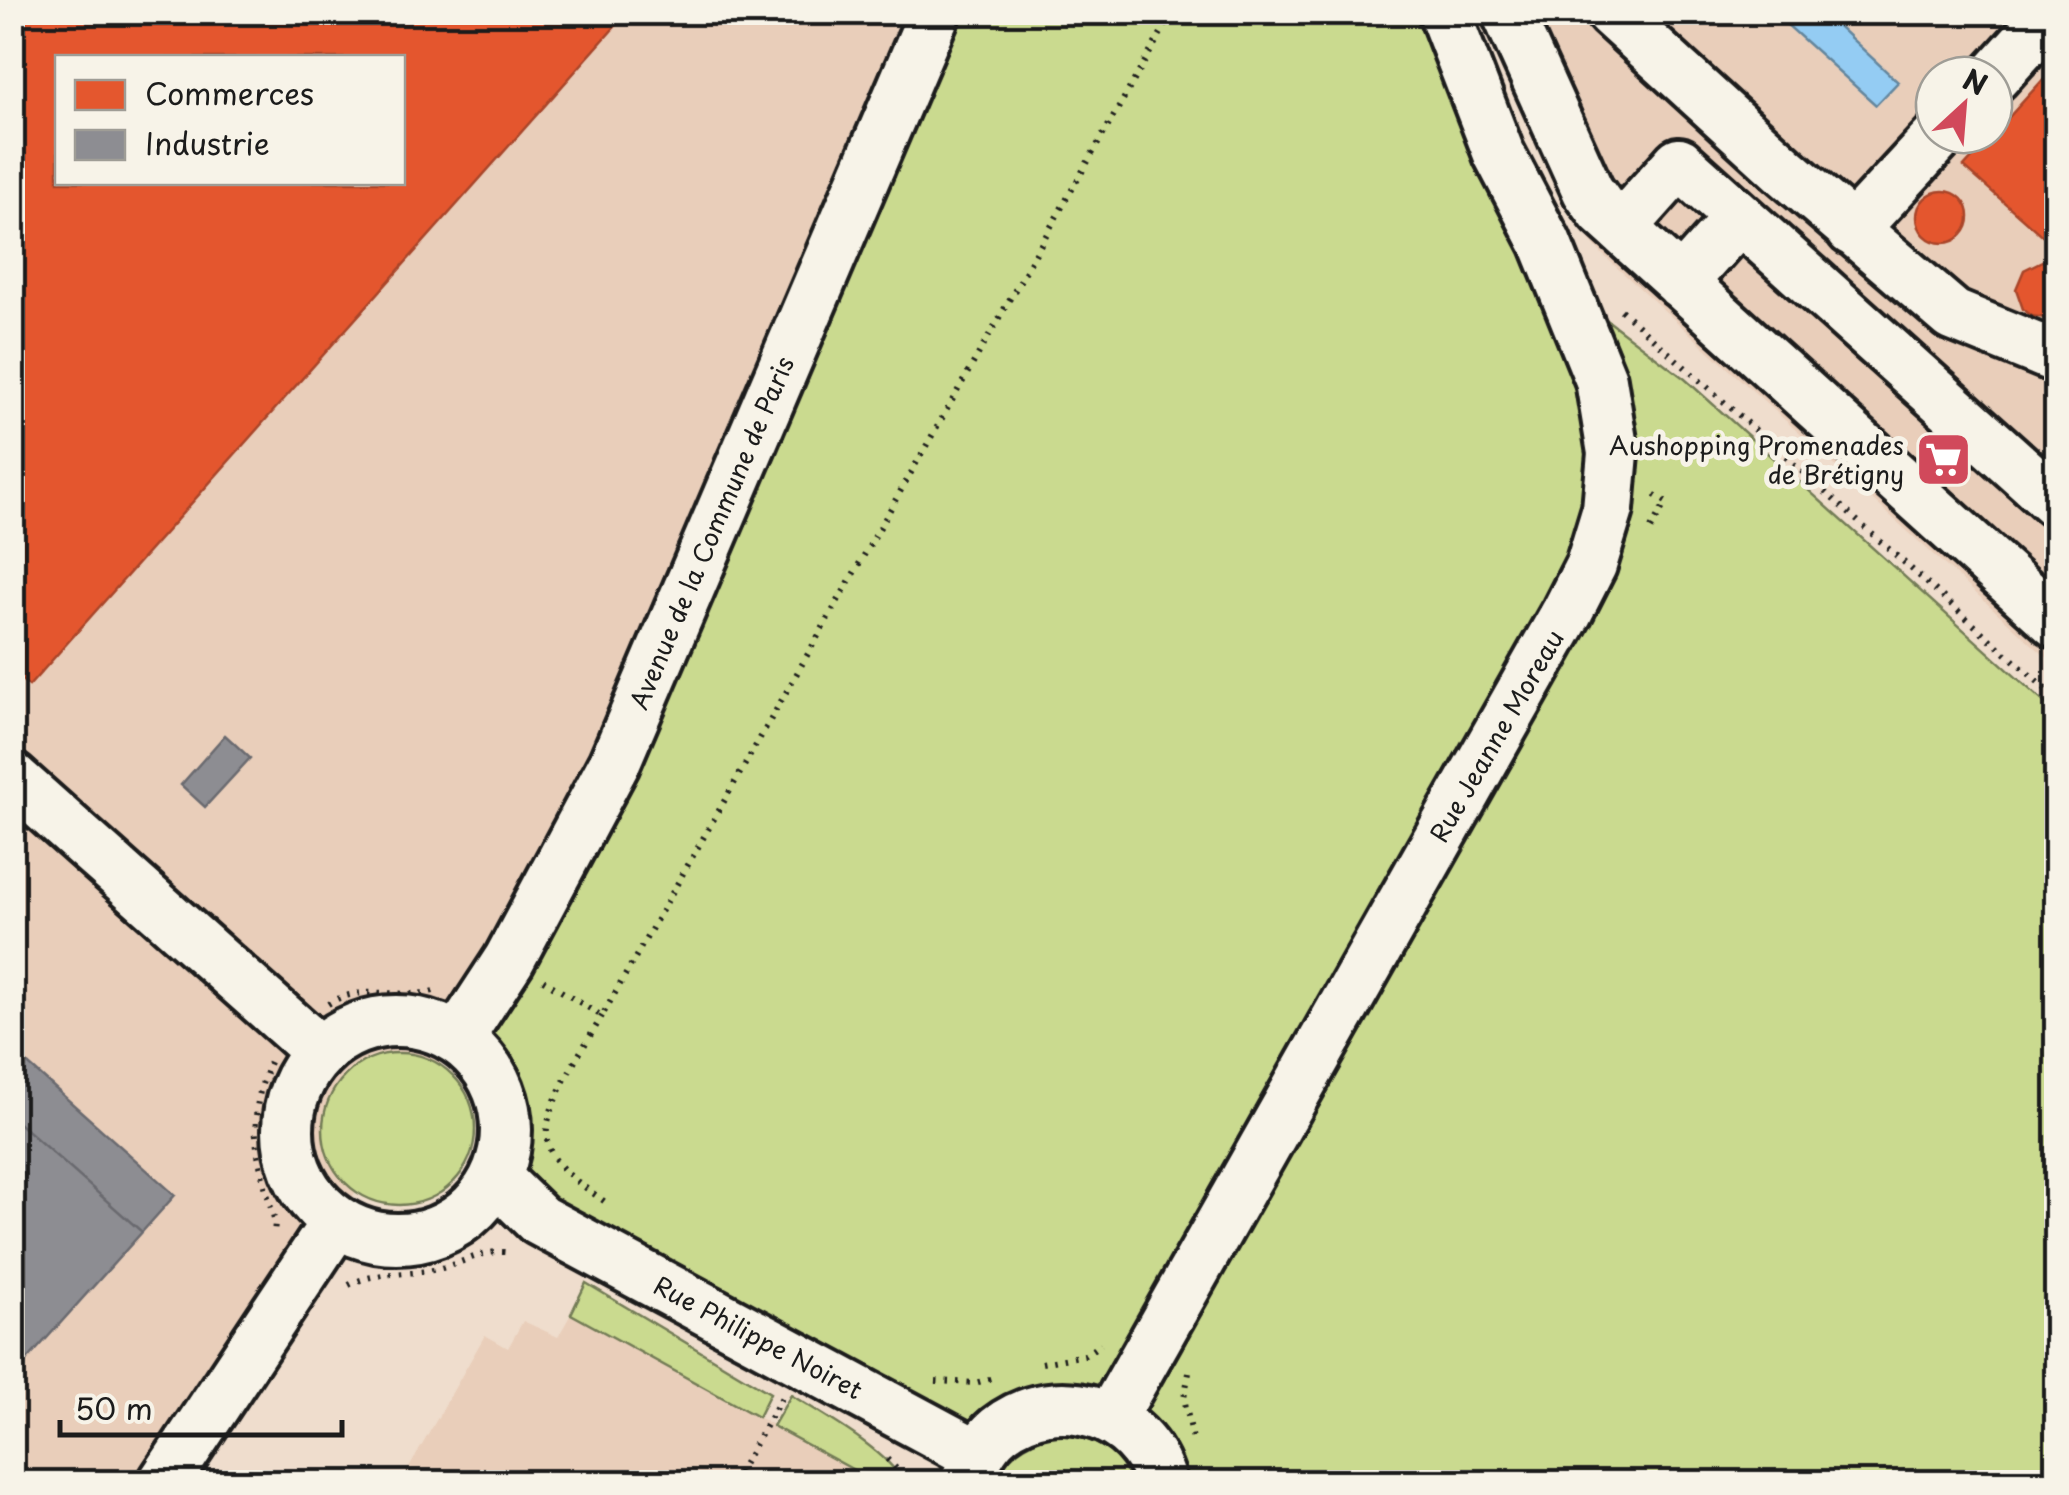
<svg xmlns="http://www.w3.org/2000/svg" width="2069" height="1495" viewBox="0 0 2069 1495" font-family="'Playpen Sans',sans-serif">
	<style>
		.built { fill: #e9ceba; fill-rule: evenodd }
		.green { fill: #cada8f; stroke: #737b56; stroke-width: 2.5 }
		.water { fill: #94ccf3; stroke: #64869d; stroke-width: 2.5 }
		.shops { fill: #e4572e; stroke: #a84529; stroke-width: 2.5; fill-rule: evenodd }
		.industry { fill: #8d8d92; stroke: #6b6b6f; stroke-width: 2.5 }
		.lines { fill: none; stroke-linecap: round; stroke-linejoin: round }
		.minor-casing { stroke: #1c1c1c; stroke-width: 58 }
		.path { stroke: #1c1c1c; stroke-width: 6; stroke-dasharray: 2.5 8; stroke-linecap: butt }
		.minor { stroke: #f7f3e8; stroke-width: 50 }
		.labels { text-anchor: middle; stroke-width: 10; stroke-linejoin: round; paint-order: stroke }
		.poi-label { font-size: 25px; fill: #1c1c1c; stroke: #f7f3e8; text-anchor: end }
		.street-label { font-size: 25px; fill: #1c1c1c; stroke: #f7f3e8 }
	</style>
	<rect width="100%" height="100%" fill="#efddcd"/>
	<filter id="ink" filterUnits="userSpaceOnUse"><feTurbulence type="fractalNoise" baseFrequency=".01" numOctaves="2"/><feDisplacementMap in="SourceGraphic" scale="20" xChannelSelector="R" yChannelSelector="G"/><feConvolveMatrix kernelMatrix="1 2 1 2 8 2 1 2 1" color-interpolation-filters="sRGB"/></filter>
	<g filter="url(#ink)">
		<!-- built -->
		<path class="built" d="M12 13H935L509 960 164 1482H13ZM58 58H402V182H58Z
			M1497 13H2056V666L1602 254 1584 233ZM1934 75H1994V135H1934Z
			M571 1314 876 1482H401L485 1335 508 1348 523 1321 558 1337Z"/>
		<!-- green -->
		<path class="green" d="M945 13H1434L1525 258 1685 379 2056 713V1482H1173L1130 1418 972 1438 509 1177 516 1125 505 1080 470 1035Z
			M323 1129a76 76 0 1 1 152 0a76 76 0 1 1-152 0Z
			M586 1283 770 1393 758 1417 571 1314Z
			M791 1395C823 1415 887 1450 903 1482H876L773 1426Z
			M1052 1434C1088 1435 1117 1447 1131 1482H996C1005 1455 1027 1443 1052 1434Z"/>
		<!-- water -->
		<path class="water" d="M1774 13H1824L1898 82 1876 105Z"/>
		<!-- shops -->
		<path class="shops" d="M12 12H628L29 686 12 672ZM58 58H402V182H58Z
			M2056 65V248L1964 167Z
			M1917 217a26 26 0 1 1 52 0a26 26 0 1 1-52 0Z
			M2042 261 2056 265V315L2046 318 2032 316 2023 309 2016 289 2024 270Z"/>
		<!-- industry -->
		<path class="industry" d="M225 735 250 758 205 807 181 785Z
			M12 1050 175 1195 142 1232 12 1117Z
			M12 1117 142 1232 12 1377Z"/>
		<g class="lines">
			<defs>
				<path id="minor" d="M1507 12 1588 191 1603 212 2056 622
					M1611 12 1783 169 1953 315 2056 357
					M1994 77 2053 12
					M1621 228 1679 163 2056 502
					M1852 230 1940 135
					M1681 283 1739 218
					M12 778 320 1052
					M288 1130a109 109 0 1 1 218 0a109 109 0 1 1-218 0Z
					M458 1038 509 960 614 764 935 12
					M496 1178 539 1220 977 1455
					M1111 1418 1567 612 1591 565 1608 509 1613 453 1601 380 1545 242 1499 154 1444 12
					M164 1482 337 1221
					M966 1482C974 1463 982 1444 999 1430 1056 1385 1142 1412 1161 1482"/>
			</defs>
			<!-- minor casing -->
			<use href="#minor" class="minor-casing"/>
			<!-- path -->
			<path class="path" d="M1621 310 2056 698
				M1651 529 1666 502 1653 494
				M543 980 602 1016 1173 12
				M328 1004C362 982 402 1001 437 990
				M602 1016C586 1045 538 1112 548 1144 555 1170 588 1189 608 1204
				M270 1062C244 1124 258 1160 275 1222L274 1234
				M349 1285C377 1270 411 1276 442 1268 465 1262 487 1248 511 1253
				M1042 1363 1085 1355 1101 1344
				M1189 1373 1184 1398 1193 1439
				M936 1381 975 1383 997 1377
				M887 1459 909 1482
				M733 1482 782 1397"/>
			<!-- minor -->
			<use href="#minor" class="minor"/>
		</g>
	</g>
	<!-- icons -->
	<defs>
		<symbol id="supermarket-square" viewBox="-11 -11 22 22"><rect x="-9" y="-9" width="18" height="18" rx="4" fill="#d1495b" stroke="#f7f3e8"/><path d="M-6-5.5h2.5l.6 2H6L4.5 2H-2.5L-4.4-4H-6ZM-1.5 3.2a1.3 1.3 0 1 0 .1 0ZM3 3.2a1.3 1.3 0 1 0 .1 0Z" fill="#fff"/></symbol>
	</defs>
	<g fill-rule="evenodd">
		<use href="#supermarket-square" x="1912" y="428" width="63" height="63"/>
	</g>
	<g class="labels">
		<!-- poi labels -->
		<g class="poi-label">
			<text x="1904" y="455">Aushopping Promenades<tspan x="1904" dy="29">de Brétigny</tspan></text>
		</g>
		<!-- street labels -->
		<g class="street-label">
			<text transform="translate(712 533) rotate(-67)" y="9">Avenue de la Commune de Paris</text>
			<text transform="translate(1497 736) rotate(-60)" y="9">Rue Jeanne Moreau</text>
			<text transform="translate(758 1338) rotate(28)" y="9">Rue Philippe Noiret</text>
		</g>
	</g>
	<!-- margin -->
	<rect width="2069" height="1495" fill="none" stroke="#f7f3e8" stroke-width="50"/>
	<rect x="25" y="25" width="2019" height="1445" fill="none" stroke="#1c1c1c" stroke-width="4" filter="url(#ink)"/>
	<!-- legend -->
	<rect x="55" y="55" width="350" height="130" fill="#f7f3e8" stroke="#9f9d96" stroke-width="2.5"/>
	<rect x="75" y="80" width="50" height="30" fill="#e4572e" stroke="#9f9d96" stroke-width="2.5"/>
	<text x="145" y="105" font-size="30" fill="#1c1c1c">Commerces</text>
	<rect x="75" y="130" width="50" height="30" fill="#8d8d92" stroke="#9f9d96" stroke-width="2.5"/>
	<text x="145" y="155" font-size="30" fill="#1c1c1c">Industrie</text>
	<!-- north arrow -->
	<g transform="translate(1964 105) rotate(26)"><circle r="48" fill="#f7f3e8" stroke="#9f9d96" stroke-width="2.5"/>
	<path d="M0-8L18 38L0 25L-18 38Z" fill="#d1495b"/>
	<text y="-15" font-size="28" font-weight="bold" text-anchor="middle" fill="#1c1c1c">N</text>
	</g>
	<!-- scale -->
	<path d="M60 1420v15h282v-15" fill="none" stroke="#1c1c1c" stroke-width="5"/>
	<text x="75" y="1420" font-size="30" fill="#1c1c1c" stroke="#f7f3e8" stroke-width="8" paint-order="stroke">50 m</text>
</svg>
